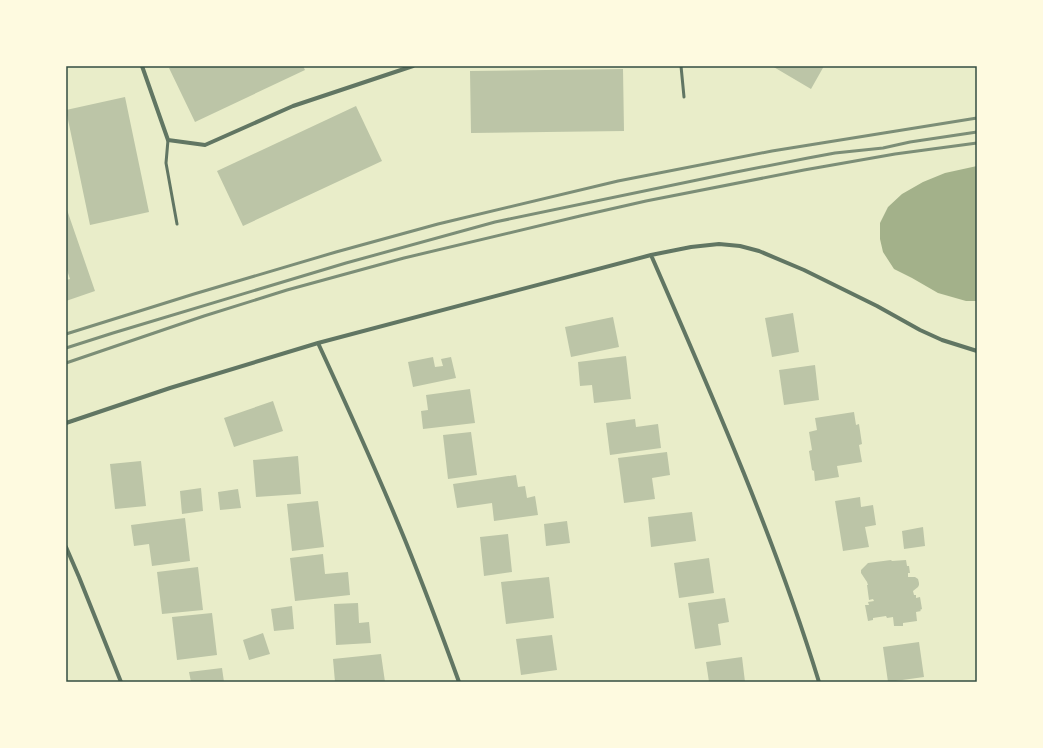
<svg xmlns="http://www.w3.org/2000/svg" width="1043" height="748" viewBox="0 0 1043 748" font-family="'Libre Baskerville',serif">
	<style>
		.water { fill: #a3b18a }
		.building { fill: #bcc5a7 }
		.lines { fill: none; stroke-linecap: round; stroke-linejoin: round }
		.service { stroke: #617663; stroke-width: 3 }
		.minor { stroke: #617663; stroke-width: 4 }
		.rail { stroke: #7c8e77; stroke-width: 3 }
		.neatline { fill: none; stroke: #344e41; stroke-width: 1.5 }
	</style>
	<rect width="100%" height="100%" fill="#e9edc9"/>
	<!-- water -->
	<path class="water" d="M977 166V301H966L938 293 912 278 894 269 883 252 880 239V223L888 207 902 194 923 182 945 173Z"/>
	<!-- building -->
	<path class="building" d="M173 66H303L305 70 195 122 169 68Z
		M772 66H824L811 89Z
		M623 69 624 131 471 133 470 71Z
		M125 97 149 212 90 225 66 110Z
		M356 106 382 161 243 226 217 171Z
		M66 207 95 291 66 301V280L70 279 66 267Z
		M793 313 799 352 772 357 765 318Z
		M613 317 619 347 571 357 565 327Z
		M626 356 631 399 594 403 592 385 580 386 578 362Z
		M433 357 435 367 443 366 441 359 451 357 456 378 413 387 408 362Z
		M815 365 819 400 784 405 779 370Z
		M470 389 475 423 423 429 421 411 428 410 426 395Z
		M273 401 283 431 234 447 224 418Z
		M854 412 856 425 859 424 862 444 859 445 862 462 837 466 839 477 815 481 814 471 812 470 809 451 812 450 809 432 817 430 815 418Z
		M635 419 636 427 658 424 661 448 610 455 606 423Z
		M471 432 477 475 448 479 443 435Z
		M667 452 670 475 652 478 655 499 624 503 618 458Z
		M298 456 301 494 256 497 253 460Z
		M141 461 146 506 115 509 110 464Z
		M516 475 518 487 525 486 527 498 535 496 538 515 494 521 492 503 457 508 453 484Z
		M201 488 203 511 182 514 180 491Z
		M238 489 241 508 220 510 218 492Z
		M860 497 861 507 873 505 876 525 865 527 869 547 843 551 835 501Z
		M318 501 324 547 292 551 287 504Z
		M692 512 696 541 651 547 648 517Z
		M185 518 190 561 152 566 149 544 134 546 131 525Z
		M567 521 570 543 546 546 544 524Z
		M923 527 925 546 904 549 902 531Z
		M508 534 512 572 484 576 480 537Z
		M323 554 325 574 348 572 350 595 295 601 290 558Z
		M709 558 714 593 679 598 674 563Z
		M891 560 892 561 906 560 907 566H909L910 573H908V577H915L918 579 919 583V585L918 587 913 591 914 595H916V598L920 597 922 609 920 610 921 611 916 612 917 621 903 623V626H894L893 617 887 618 886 616 873 618V620L868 621 865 605H869L868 602 874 601 873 599 869 600 867 585H868L867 582 861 573V570L868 563Z
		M198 567 203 610 162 614 157 572Z
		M549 577 554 618 506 624 501 582Z
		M725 598 729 622 718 624 721 645 695 649 688 603Z
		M358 603 359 623 369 622 371 643 336 645 334 604Z
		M292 606 294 629 274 631 271 609Z
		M212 613 217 655 177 660 172 617Z
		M263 633 270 654 249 660 243 640Z
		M552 635 557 670 521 675 516 639Z
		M919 642 924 677 888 682 883 647Z
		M381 654 385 682H335L333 659Z
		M742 657 745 682H709L706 662Z
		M222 668 224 682H191L189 672Z"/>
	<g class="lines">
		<!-- service -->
		<path class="service" d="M681 66 684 97
			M168 140 166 163 177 224"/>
		<!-- minor -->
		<path class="minor" d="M142 66 168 140 205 145 293 106 413 66
			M651 255C712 395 774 536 819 682
			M318 343C348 408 378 474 405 540 424 587 442 635 459 682
			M66 423 170 388 318 343 651 255 691 247 719 244 740 246 759 251 804 270 877 306 920 330 942 340 977 351
			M66 547 79 577 121 682"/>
		<!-- rail -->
		<path class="rail" d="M66 334 194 294 336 252 438 224 618 181 772 151 977 118
			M66 348 113 333 346 263 495 222 731 173 808 158 835 153 883 148 910 142 977 132
			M66 363 204 316 287 290 404 258 580 216 646 201 804 170 895 154 977 143"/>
	</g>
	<!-- border -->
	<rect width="1043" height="748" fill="none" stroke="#fefae0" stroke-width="134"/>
	<rect x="67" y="67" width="909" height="614" class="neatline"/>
</svg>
